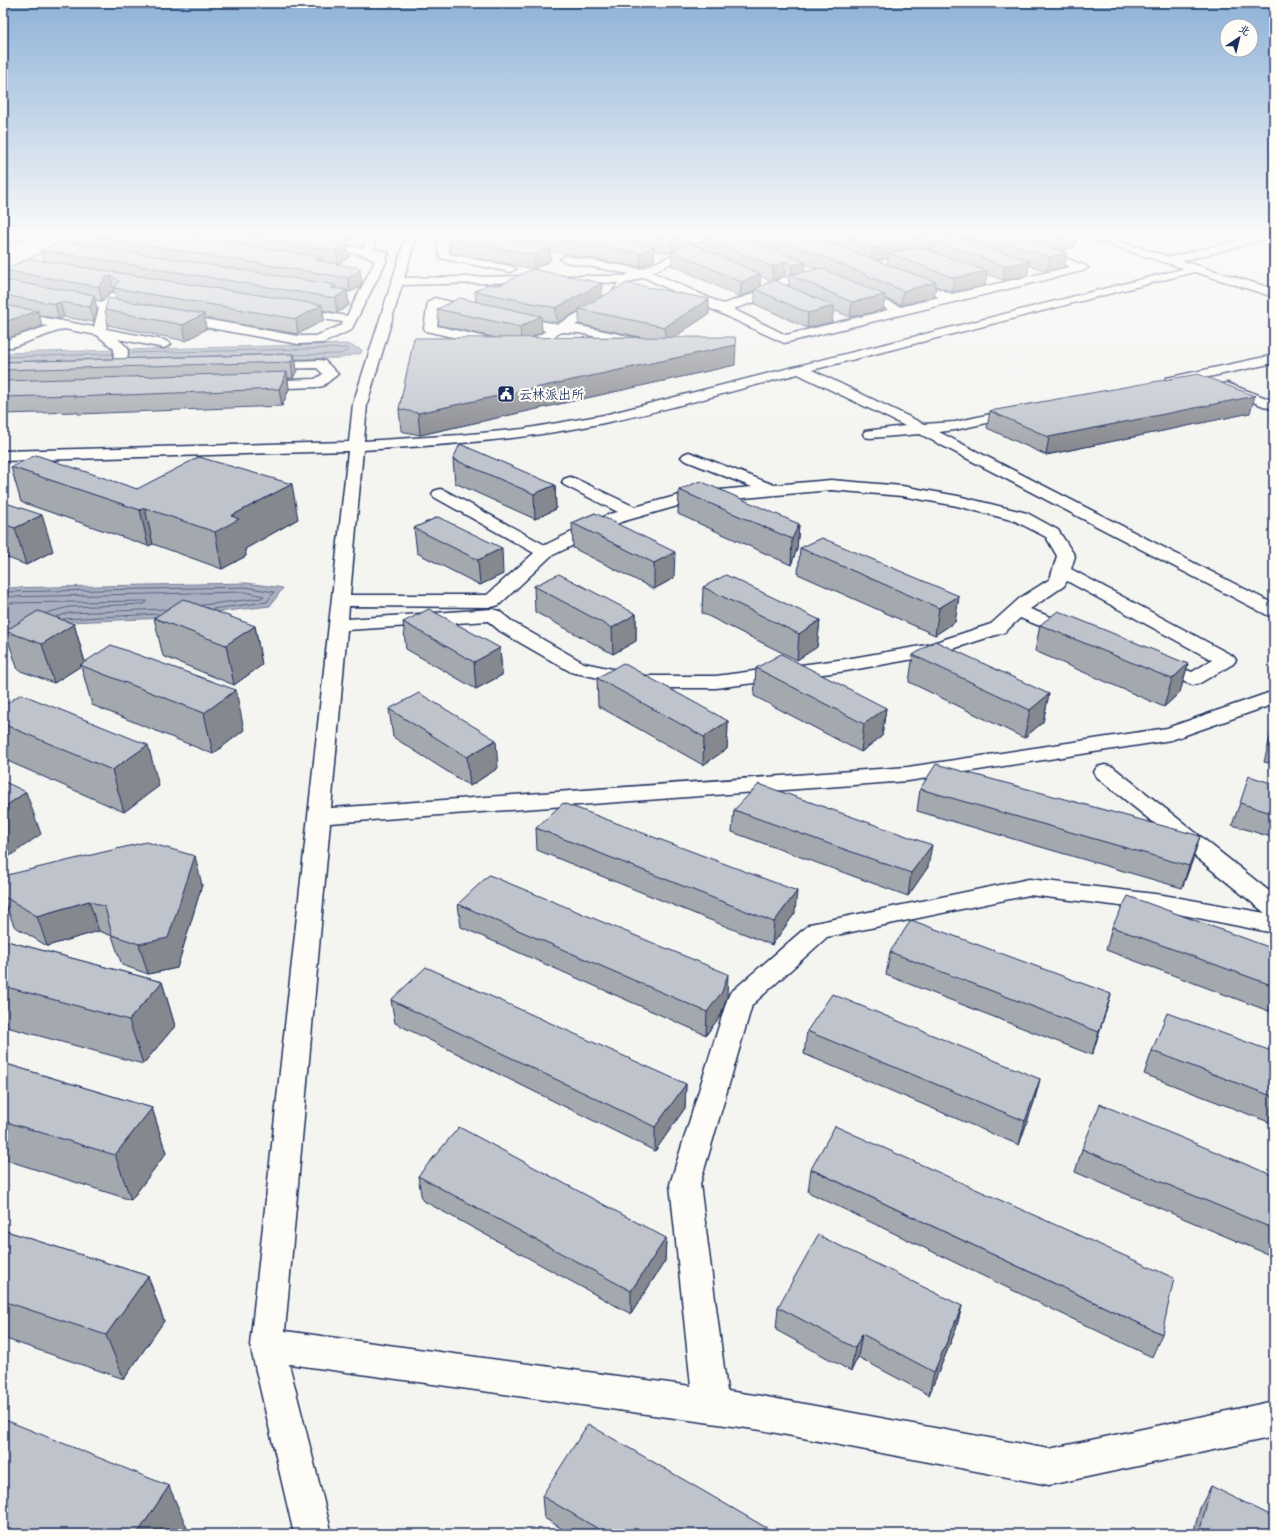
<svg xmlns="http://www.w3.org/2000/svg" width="1277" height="1537" viewBox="0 0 1277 1537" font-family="'Comic Neue','LXGW WenKai TC',sans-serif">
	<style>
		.water { fill: #aab0bf; stroke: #717c98 }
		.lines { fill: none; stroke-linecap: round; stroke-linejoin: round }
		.shore { stroke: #546385; stroke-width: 1 }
		.minor-casing { stroke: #1b2f5e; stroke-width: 3 }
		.major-casing { stroke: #1b2f5e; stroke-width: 3 }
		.minor { fill: #fdfcf7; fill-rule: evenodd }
		.major { fill: #fdfcf7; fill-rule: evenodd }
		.wall { fill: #a4a8af; stroke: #1b2f5e; fill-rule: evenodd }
		.shaded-wall { fill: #86888f; stroke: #1b2f5e }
		.building { fill: #bfc3cc; stroke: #1b2f5e }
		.labels { text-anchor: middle; stroke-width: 4; stroke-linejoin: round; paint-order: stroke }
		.far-poi-label { font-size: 13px; fill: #1b2f5e; stroke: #fdfcf7; text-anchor: start }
	</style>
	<rect width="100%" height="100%" fill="#f4f4f1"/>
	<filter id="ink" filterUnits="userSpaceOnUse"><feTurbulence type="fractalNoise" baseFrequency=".025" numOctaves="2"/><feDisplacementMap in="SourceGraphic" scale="8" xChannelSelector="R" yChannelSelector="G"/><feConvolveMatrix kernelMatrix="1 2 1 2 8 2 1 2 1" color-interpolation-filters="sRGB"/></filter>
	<g filter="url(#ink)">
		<!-- water -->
		<path class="water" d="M3 237H33L3 250Z
			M347 344 362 350 361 353 341 358 3 365V353Z
			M246 583 283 588 270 606 166 618 70 622 3 642V588Z"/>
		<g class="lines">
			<!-- shore -->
			<path class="shore" d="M129 353 346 348 349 350 341 354 295 355
				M3 357 113 354
				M3 592 245 587 274 592 267 602 212 609
				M3 597 245 592 264 596 262 598 202 605
				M3 603 147 601 145 604 69 607 46 613
				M56 617 69 613 166 609
				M63 619 158 614"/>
			<defs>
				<path id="minor" d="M78 237H91L3 278V271Z
					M265 237H290L363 248 366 237H377L374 249 387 252 389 254 384 257 387 260 351 330 323 343 298 344 172 321 170 318 172 315 176 314 298 336H316L342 325 343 322 295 315 289 311 295 307 347 316 375 261 364 255 270 240Z
					M406 237H416L404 278 528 276H624L630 274 566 262 560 259 566 256 641 269 714 237H727L726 239 652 272 723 304 750 295 839 247 881 237H898L897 239 847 251 758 301 733 309 786 335 888 310 881 305 887 301 901 307 939 297 903 283 901 281 907 277 952 294 1070 267 1051 259 1049 257 1051 255 1055 254 1086 266 1088 268 1082 271 784 343 643 277 630 282 621 297 613 304 575 325 653 341 655 344 653 347 648 348 579 333 562 332 523 353 426 331 424 328 428 302 434 298 480 308 482 311 476 315 439 307 437 326 521 345 546 331 509 323 507 320 509 317 513 316 558 324 605 298 613 292 618 283 528 282 402 285 367 404 364 441 460 435 523 429 604 415 1194 266H1202L1204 268 1202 270 812 370 924 424 955 422 1018 408 1023 409 1025 412 1023 415 955 430 939 432 1274 604V617L1267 615 920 434 870 438 865 437 863 434 865 431 905 426 798 374C734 390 669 410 604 423 524 440 444 445 363 450L350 595H487L534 553 434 497 432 494 434 491 440 489 446 491 545 545 609 514 618 512 564 485 562 482 564 479 570 477 576 479 635 507 687 493 752 487 684 460 681 457 684 454 689 452 774 485 831 480 902 486 958 496 1027 513 1058 530 1075 556 1071 569 1233 656 1236 660 1233 664 1200 683 1193 685 1149 669 1146 665 1149 661 1156 659 1163 661 1192 672 1212 660 1067 581 1064 586 1030 609 1079 628 1082 632 1079 636 1072 638 1065 636 1020 618 1005 632 931 656 846 671 716 688H646L571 672 500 631 488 621 347 630 331 808 908 767 1167 728 1274 691V704L1171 740 908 781 330 823 285 1331 691 1386 670 1184 727 1000 730 993 810 924 1029 879 1163 895 1265 913 1097 777 1094 772 1097 767 1105 765 1113 767 1274 895V933L1163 911 1029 895 827 937 752 1005 700 1184 727 1391 761 1396 1049 1449 1274 1401V1437L1049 1485 761 1430 289 1364 332 1534H294L250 1345 348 451 3 461V451L349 442 353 404ZM831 490 902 496 957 506 1015 521 1046 537 1057 556 1050 579 1020 598 991 624 927 645 846 659 716 676H646L584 663 514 623 499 611 492 609 348 619 349 606 492 607 499 605 551 556 621 522 688 503Z
					M437 237H462L483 241 484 243 483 245 479 246 448 241 449 254 510 266 516 269 510 272 440 258Z
					M984 237H1002L997 240 854 273 848 270 854 267Z
					M115 292 121 296 115 304 140 308 142 311 136 315 110 310 106 329 164 340 171 344 164 348 118 339 128 348 127 370 125 373H115L113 370 114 349 97 335 64 329 12 347H3V339L6 340 48 326 3 318V310L94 327 99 308 65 303 59 299 65 295 103 302 111 293Z
					M1274 355V363L1171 385 1166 384 1164 381 1166 378 1171 377Z
					M320 360 325 361 338 374 323 386 318 387 258 389 253 388 251 385 253 382 258 381 315 379 323 374 317 368 267 369 262 368 260 365 262 362Z
					M1227 383 1274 401V410L1222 390 1220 387 1222 384Z"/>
				<path id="major" d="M1090 237H1105L1170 257 1252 237H1269L1268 239 1182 261 1274 289V297L1091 239Z"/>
			</defs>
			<!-- minor casing -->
			<use href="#minor" class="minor-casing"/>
			<!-- major casing -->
			<use href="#major" class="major-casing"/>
			<!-- minor -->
			<use href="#minor" class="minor"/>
			<!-- major -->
			<use href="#major" class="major"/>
		</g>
		<!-- wall -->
		<path class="wall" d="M74 237H357L345 243 349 257 338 264 323 262 362 282 360 287 350 292H347L349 305 337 313 323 310 324 320 298 334 204 318 206 329 186 341 108 325 105 310 116 299 114 291 110 292 102 301 95 300 97 310 94 322 64 317 59 319 39 315 42 326 9 338 3 336V280L5 281 3 274V269L44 261 41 250 75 243Z
			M449 237H690V243L704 248V238L692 237H941L940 242 951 239 943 237H1077L1075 247 1059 251 1064 267 1047 271 1029 265 1027 276 1003 280 986 274 985 286 952 292 936 286 934 297 901 305 884 298 883 310 850 317 833 310 832 322 807 328 755 304V290L740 297 672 265V253L654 250V260L640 267 550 251V261L534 269 450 253ZM976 237 975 243 964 240H965ZM851 244 850 250 841 246ZM937 246 936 252 926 249 934 247ZM888 258 887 265 875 260ZM805 264 817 269 804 272ZM760 276 771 281 760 287ZM784 276 789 278V287L774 280Z
			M498 286 602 296 709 314 673 337 735 365 420 435 401 431 399 409 497 338 439 325 437 309 476 302 475 291ZM579 311V324L640 337 531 338 542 332 541 320 557 323Z
			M294 354 297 370 293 378H288L289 389 282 406 78 414 77 412 3 414V362Z
			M990 411 1250 413 1046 455 987 428Z
			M453 459 555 485 556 509 535 519 455 483Z
			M11 467 137 489 298 519 245 549 246 556 222 569 153 544 148 546 21 502Z
			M679 490 799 524 797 549 791 565 678 514Z
			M3 502 53 551 26 565 3 556Z
			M595 513 674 578 654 589 573 548 572 523Z
			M438 517 503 574 480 585 417 553 414 528Z
			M800 548 959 596 955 622 935 635 798 574Z
			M534 586 636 614V641L613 654 535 612Z
			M703 587 820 620 817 647 797 660 702 613Z
			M154 618 255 626 262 665 234 685 163 656Z
			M403 622 500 648 502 675 476 689 406 649Z
			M74 624 85 662 244 730 213 754 92 705 81 666 54 683 18 670 5 631Z
			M1040 625 1188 664 1180 692 1164 707 1035 651Z
			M913 655 1049 694 1043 722 1024 738 909 682Z
			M756 668 886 708 882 736 861 752 754 696Z
			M597 678 728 721 727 749 703 765 598 706Z
			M3 698 5 705 159 786 124 812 3 759Z
			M389 709 498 768 470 786 393 737Z
			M1274 725V764L1264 762 1270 738Z
			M1274 784V838L1232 825 1240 803Z
			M920 789 1193 859 1182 888 917 811Z
			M734 810 928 867 908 896 732 832Z
			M536 828 795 913 772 945 537 850Z
			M3 876 202 885 177 968 148 974 122 965 112 936 99 931 47 946 14 926 3 897Z
			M458 904 727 997 721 1015 706 1035 461 927Z
			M1112 927 1274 949V1013L1106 950Z
			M3 940 162 982 175 1026 143 1064 3 1026Z
			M890 952 1111 994 1092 1055 886 975Z
			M391 1000 686 1084 685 1108 655 1151 395 1023Z
			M807 1031 1040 1079 1034 1102 1019 1145 804 1054Z
			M1152 1051 1274 1052V1124L1144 1074Z
			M3 1063 152 1108 166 1153 131 1200 3 1159Z
			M1082 1149 1274 1176V1257L1075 1172Z
			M811 1169 1162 1334 1152 1357 808 1192Z
			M418 1176 666 1238 665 1261 631 1314 422 1200Z
			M3 1230 148 1276 164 1321 124 1379 3 1338Z
			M962 1306 956 1329 929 1395 858 1357 851 1371 776 1330 778 1307Z
			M1211 1486 1274 1534H1193L1200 1508Z
			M542 1496 777 1534H571L544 1518Z"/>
		<!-- shaded-wall -->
		<path class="shaded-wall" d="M343 237H357L344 244Z
			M679 237H690V246L672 251V253V240Z
			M837 237H876L851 239V244L836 247Z
			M921 237H941L940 243 937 242V246L896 256 889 253 888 258 871 261 873 248Z
			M958 237H976L957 241Z
			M1063 237H1077L1075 247 1055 251 1058 238Z
			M347 243 349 257 338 264 336 250Z
			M654 246V260L640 267V253Z
			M550 247V261L534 269V255Z
			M1067 253 1064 267 1047 271 1050 257Z
			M322 257 324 271 315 260Z
			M785 261 784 276 772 281 773 267Z
			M1030 261 1027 276 1003 280 1005 266Z
			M805 262 804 277 792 276V265Z
			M360 268 362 282 360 287 350 292 348 278Z
			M987 271 985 286 952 292 954 278Z
			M760 274V288L755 289V290L740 297 741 282Z
			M111 276 114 291 110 292 102 301 99 287 106 277Z
			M936 282 934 297 901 305 903 291Z
			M602 283V298L579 309V311L557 323 556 308Z
			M335 285 337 297 347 290 349 305 337 313 335 298 331 288Z
			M94 295 97 310 94 322 90 307Z
			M885 295 883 310 850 317 852 302Z
			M709 299V314L665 343V327Z
			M60 302 64 317 59 319 55 304Z
			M322 305 324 320 298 334 296 319Z
			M834 306 832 322 807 328 808 313Z
			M38 311 42 326 9 338 4 322Z
			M204 314 206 329 186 341 183 325Z
			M541 316 542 332 521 343 520 327Z
			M736 345 735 365 420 435 418 413Z
			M294 354 297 370 293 378 291 362Z
			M287 372 289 389 282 406 279 389Z
			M1255 396 1250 413 1046 455 1049 437Z
			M292 484 298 519 245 549 246 556 222 569 215 532 231 516Z
			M555 485 556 509 535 519 534 494Z
			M145 508 153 544 148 546 140 510Z
			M42 515 53 551 26 565 15 528Z
			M799 524 797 549 791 565 792 539Z
			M502 548 503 574 480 585 478 560Z
			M675 552 674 578 654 589V563Z
			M959 596 955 622 935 635 939 608Z
			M636 614V641L613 654 612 628Z
			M820 620 817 647 797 660 799 634Z
			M74 624 85 663 80 665 81 666 54 683 42 644Z
			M255 626 262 665 234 685 226 645Z
			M500 648 502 675 476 689 474 662Z
			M1188 664 1180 692 1164 707 1172 679Z
			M236 690 244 730 213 754 204 713Z
			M1049 694 1043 722 1024 738 1030 710Z
			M3 698 8 712 3 715Z
			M886 708 882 736 861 752 864 724Z
			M728 721 727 749 703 765 704 737Z
			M496 740 498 768 470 786 467 757Z
			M148 745 159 786 124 812 112 770Z
			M26 792 41 834 3 861V808Z
			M1200 836 1193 859 1182 888 1189 866Z
			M932 845 928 867 908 896 911 873Z
			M195 856 202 885 177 968 148 974 139 944Z
			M797 891 795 913 772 945 774 922Z
			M89 901 99 931 47 946 37 916Z
			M728 974 727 997 721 1015 706 1035 707 1012Z
			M162 982 175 1026 143 1064 129 1020Z
			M1111 994 1104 1017 1092 1055 1099 1032Z
			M1040 1079 1034 1102 1019 1145 1025 1121Z
			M686 1084 685 1108 655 1151V1127Z
			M152 1108 166 1153 131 1200 115 1155Z
			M666 1238 665 1261 631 1314V1291Z
			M148 1276 164 1321 124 1379 106 1335Z
			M962 1306 956 1329 929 1395 934 1372Z
			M862 1334 858 1357 851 1371 855 1348Z
			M169 1486 187 1528 183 1534H137Z"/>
		<!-- building -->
		<path class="building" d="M95 237H184L322 257 315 260 360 268 358 272 348 278Z
			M246 237H329L324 240 347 243 336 250Z
			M449 237H492L550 247 534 255 449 239Z
			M543 237H604L654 246 640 253Z
			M655 237H679L672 240Z
			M704 237H742L805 262 792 265 785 261 773 267Z
			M771 237H818L826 240 825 242 828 246 838 245 864 256 936 282 903 291 829 259Z
			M859 237H921L873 248 851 239Z
			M986 237H1021L1038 243H1037L1067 253 1050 257Z
			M958 238 1030 261 1005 266 937 242Z
			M63 241 335 285 331 288 347 290 335 298 41 250Z
			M691 243 760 274 741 282 672 251Z
			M920 247 987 271 954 278 889 253Z
			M30 259 322 305 296 319 114 288 119 281 111 276 106 277 99 287 3 270V269Z
			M821 268 885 295 852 302 790 275Z
			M532 269 602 283 556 308 475 291 489 284 498 286Z
			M3 280 94 295 90 307 60 302 55 304 3 295Z
			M774 280 834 306 808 313 755 289Z
			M627 283 709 299 665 327 579 309Z
			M108 298 204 314 183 325 105 310Z
			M460 298 541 316 520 327 437 309Z
			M3 305 38 311 4 322H3Z
			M735 337 736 345 418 413 399 409 414 338Z
			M294 354 291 362 3 370V362Z
			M287 372 279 389 74 397 75 395 3 397V381Z
			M1198 374 1255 396 1049 437 990 411Z
			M460 444 555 485 534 494 453 459Z
			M36 455 137 489 199 457 292 484 231 516 239 519 215 532 145 508 140 510 11 467Z
			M700 481 799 524 792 539 679 490Z
			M3 502 42 515 15 528 3 524Z
			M595 513 675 552 654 563 572 523Z
			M438 517 502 548 478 560 414 528Z
			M822 538 959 596 939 608 800 548Z
			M559 574 636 614 612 628 534 586Z
			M726 575 820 620 799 634 703 587Z
			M183 599 255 626 226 645 154 618Z
			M429 609 500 648 474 662 403 622Z
			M38 611 74 624 42 644 5 631Z
			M1058 611 1188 664 1172 679 1040 625Z
			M935 641 1049 694 1030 710 913 655Z
			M111 645 236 690 204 713 80 665Z
			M781 654 886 708 864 724 756 668Z
			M623 663 728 721 704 737 597 678Z
			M419 693 496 740 467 757 389 709Z
			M21 694 148 745 112 770 3 724V706Z
			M1274 728V741L1271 740Z
			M936 764 1200 836 1189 866 920 789Z
			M1249 776 1274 784V814L1240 803Z
			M3 781 26 792 3 808Z
			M759 784 932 845 911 873 734 810Z
			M563 803 797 891 774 922 536 828Z
			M146 842 195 856 168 938 139 944 112 935 105 907 89 901 37 916 3 896V876Z
			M489 875 728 974 722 992 707 1012 458 904Z
			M1128 896 1274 949V986L1112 927Z
			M911 920 1111 994 1099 1032 890 952Z
			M3 940 162 982 129 1020 3 986Z
			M426 967 686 1084 655 1127 391 1000Z
			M832 994 1040 1079 1025 1121 807 1031Z
			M1167 1013 1274 1052V1097L1152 1051Z
			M3 1063 152 1108 115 1155 3 1121Z
			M1100 1104 1274 1176V1229L1082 1149Z
			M835 1126 1174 1278 1162 1334 811 1169Z
			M459 1127 666 1238 631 1291 418 1176Z
			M3 1230 148 1276 106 1335 3 1301Z
			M818 1235 962 1306 934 1372 862 1334 855 1348 778 1307Z
			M3 1419 169 1486 137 1534H3Z
			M588 1424 777 1534H607L542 1496Z
			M1211 1486 1274 1517V1534H1199Z"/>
	</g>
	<!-- sky -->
	<linearGradient id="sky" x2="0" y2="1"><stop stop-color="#8fb2d8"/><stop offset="0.52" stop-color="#fafaf9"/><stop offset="1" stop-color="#fafaf9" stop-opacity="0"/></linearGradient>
	<rect width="1277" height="452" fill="url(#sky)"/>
	<!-- icons -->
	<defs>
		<symbol id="civic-square" viewBox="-11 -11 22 22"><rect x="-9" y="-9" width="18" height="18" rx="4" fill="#1b2f5e" stroke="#fdfcf7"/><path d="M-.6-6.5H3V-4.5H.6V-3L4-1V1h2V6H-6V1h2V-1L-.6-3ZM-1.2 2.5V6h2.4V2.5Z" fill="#fff"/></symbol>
	</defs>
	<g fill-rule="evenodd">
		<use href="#civic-square" x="496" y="384" width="20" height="20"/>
	</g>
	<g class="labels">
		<!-- far-poi labels -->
		<g class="far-poi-label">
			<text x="519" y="399">云林派出所</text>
		</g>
	</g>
	<!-- margin -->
	<rect width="1277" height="1537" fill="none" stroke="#fdfcf7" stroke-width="16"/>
	<rect x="8" y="8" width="1261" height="1521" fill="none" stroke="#1b2f5e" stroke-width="1.5" filter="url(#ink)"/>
	<!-- north arrow -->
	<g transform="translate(1239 38) rotate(35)"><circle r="19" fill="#fdfcf7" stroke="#a3aaba"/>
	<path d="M0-3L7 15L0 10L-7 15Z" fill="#1b2f5e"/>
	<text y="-6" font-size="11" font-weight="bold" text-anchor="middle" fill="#1b2f5e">北</text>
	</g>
</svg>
